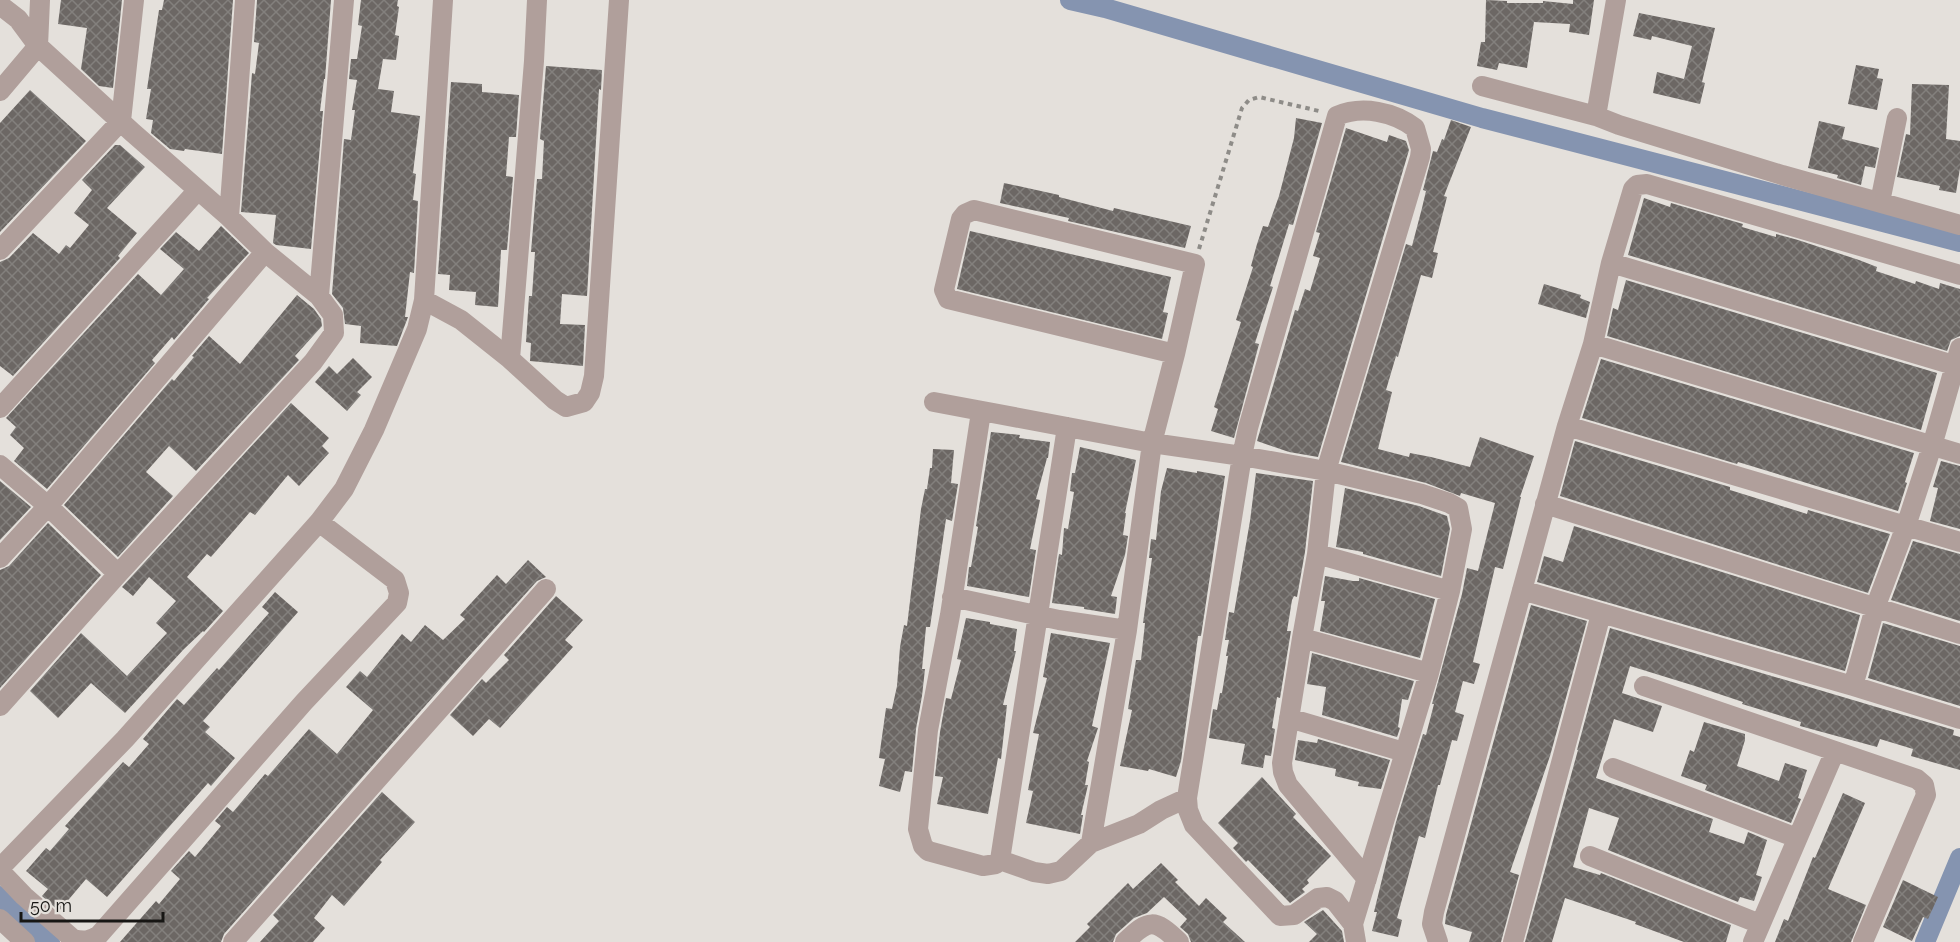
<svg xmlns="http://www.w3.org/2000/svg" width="1960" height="942" viewBox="0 0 1960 942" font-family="Raleway,sans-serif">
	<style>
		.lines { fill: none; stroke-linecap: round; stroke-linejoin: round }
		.canal { stroke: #8594b0; stroke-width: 20 }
		.building { fill: url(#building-cross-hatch) }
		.path { stroke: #8e8c88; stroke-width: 4; stroke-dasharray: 4.5 4.5; stroke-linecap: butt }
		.minor { stroke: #b09f9b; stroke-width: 20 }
	</style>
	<defs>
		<pattern id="building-cross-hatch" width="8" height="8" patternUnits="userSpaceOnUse" patternTransform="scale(1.5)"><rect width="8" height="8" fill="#6c6764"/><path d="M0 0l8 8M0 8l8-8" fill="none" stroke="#83807d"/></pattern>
	</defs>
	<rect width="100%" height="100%" fill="#e4e0db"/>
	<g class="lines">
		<!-- canal -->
		<path class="canal" d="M1070 0 1105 8 1482 118 1960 242
			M0 896 50 942
			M1925 942 1960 858"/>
	</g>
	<!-- building -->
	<path class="building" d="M61 0H122L113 88 99 86 81 69 87 28 58 24Z
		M164 0H233L222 154 185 149 184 151 170 149 151 133 153 120 146 119 151 89H147L159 10H162Z
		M257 0H331L325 79H324L320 111H323L311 249 276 245 273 243 276 215 241 212 252 73 255 74 259 43 254 42Z
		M361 0H398L397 6 399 7 395 35 399 36 396 60 383 59 378 89 394 91 391 112 420 116 413 173 416 174 413 200 418 201 414 273 410 272 405 317H408L397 346 360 343 361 326 345 324 343 308 332 294 344 139 351 140 355 110H352L357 80 349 79 351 59H357L362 26 358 25Z
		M1486 0 1507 1V3H1543V1L1573 4V0H1594L1589 35 1569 32 1570 24 1534 22 1527 68 1499 63 1497 70 1477 66 1481 42H1485Z
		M1639 13 1715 28 1702 82 1705 83 1700 104 1653 93 1657 72 1684 79 1692 46 1652 36 1651 40 1633 36Z
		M1856 65 1879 69 1877 78 1883 79 1877 110 1848 104Z
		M546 66 602 70 601 90 599 89 587 296 562 294 560 324 585 325 583 366 530 361 531 343 526 342 529 296H532L535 252H531L537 179H542L544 141 540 139Z
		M451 82 482 84V92L519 95 516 137H509L506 176 513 177 507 250H501L498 307 475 305 476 292 449 290 450 275 438 274Z
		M1912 84 1949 85 1946 139 1960 141V168L1956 193 1939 190 1940 186 1897 177 1906 134 1910 135Z
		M30 90 86 141 0 232V123Z
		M1296 118 1322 123 1293 225 1289 224 1270 286 1273 287 1255 343 1259 344 1234 438 1211 431 1218 409 1214 407 1241 322 1236 320 1253 267 1251 266 1257 244 1263 226 1268 227 1279 196 1294 138Z
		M1451 120 1471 127 1444 196 1447 197 1433 252 1438 253 1432 278 1421 275 1398 357 1396 356 1386 390 1392 392 1378 449 1409 457 1410 453 1431 457 1470 467 1480 437 1534 456 1520 497H1521L1503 569 1495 567 1473 662 1480 664 1474 684 1463 681 1455 712 1464 715 1457 741 1452 740 1440 785H1438L1425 838 1419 836 1397 918 1402 920 1398 937 1372 931 1377 912H1374L1396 822 1423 734 1426 735 1434 704H1432L1462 594 1467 568 1478 571 1495 503 1461 493 1460 496 1426 483 1341 462 1406 244 1412 246 1422 208 1426 191 1423 190 1433 151 1437 152 1442 139 1444 140Z
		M1819 121 1845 127 1842 139 1879 148 1875 168 1865 166 1861 185 1837 178 1838 175 1808 168Z
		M1346 128 1387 142 1389 135 1406 141 1409 150 1318 457 1289 452 1257 441 1295 310 1298 311 1305 289 1310 291 1320 258 1313 256 1320 233 1316 232Z
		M115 145H120L145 167 107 208 137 233 118 256 120 258 13 376 0 366V262L9 258 33 233 59 254 66 245 70 248 89 225 74 213 92 190 82 180Z
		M1004 183 1059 195V197L1113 211 1114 208 1191 226 1185 248 1068 221 1069 218 1000 203Z
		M1644 198 1670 207 1671 203 1743 224 1742 227 1776 237V234L1798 240 1859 260 1877 267 1876 271 1915 284 1916 281 1939 289 1940 283 1960 289V336L1951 340 1947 351 1628 255Z
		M221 226 249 253 207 298 209 299 174 340 172 337 152 360 155 363 47 489 14 461 24 448 10 435 16 427 6 418 138 274 161 295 184 269 160 249 176 232 199 251Z
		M970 231 1171 277 1163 312 1168 313 1162 339 957 289Z
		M1626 280 1937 373 1921 430 1607 336 1613 308 1618 310Z
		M1544 284 1581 295 1580 298 1590 302 1586 318 1538 304Z
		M297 295 314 309 321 319 322 326 295 356 299 360 196 471 169 446 146 472 173 496 118 557 64 505 172 379 174 381 194 357 192 356 209 336 240 364Z
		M353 358 372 377 357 392 361 395 347 411 315 382 329 366 337 374Z
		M1601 359 1914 453 1905 482 1907 483 1898 511 1738 462 1737 464 1582 418Z
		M291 403 329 438 322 446 329 453 299 486 288 475 255 515 250 512 211 557 207 554 187 577 223 611 204 632 203 631 184 649 125 713 91 683 58 718 30 691 81 633 127 676 153 648 167 633 156 623 176 601 149 577 133 596 122 587Z
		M991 432 1020 435 1019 438 1050 442 1048 458H1047L1036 499 1040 500 1030 549 1036 550 1029 597 967 586 969 567H971L978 527 976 526Z
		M1575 441 1730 487V490L1788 508 1807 514 1808 510 1890 534 1868 593 1560 496Z
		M1080 447 1136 460 1125 513H1126L1123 535 1128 536 1125 555 1111 596 1117 597 1115 614 1084 609V607L1052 603 1059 554 1062 555 1064 528 1068 529 1074 492 1070 491 1072 473H1075Z
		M933 449 954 450 951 483 958 484 952 521 946 519 930 627H926L922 669H925L922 696 916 729 912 772 905 771 900 792 879 786 885 759 879 758 886 708 892 709 897 686 900 647 904 625 907 626 921 509 925 489H927L930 468H932Z
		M1941 461 1960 466V529L1930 521 1938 488 1933 487Z
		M1167 468 1197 473V471L1225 476 1201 636H1198L1181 761 1176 777 1149 769 1148 771 1120 766 1132 710 1128 709 1136 660H1141L1145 623H1143L1152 558H1149L1151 539 1156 540 1161 491Z
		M1256 473 1313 481 1305 552 1297 597 1294 596 1292 600 1287 631H1291L1280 698 1277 697 1272 728 1275 729 1271 756 1265 755 1263 768 1241 764 1245 744 1209 738 1213 709 1217 710 1220 693H1222L1228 656H1226L1229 640H1225L1229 612 1234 613 1250 521Z
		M0 481 31 507 0 540Z
		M1345 488 1419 506 1447 516 1450 529 1441 576 1363 554V552L1336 547Z
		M48 523 101 575 0 688V570L9 566Z
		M1574 526 1860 615 1845 671 1537 582 1544 556 1563 562Z
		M1913 541 1960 554V621L1891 600Z
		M528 560 546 577 537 581 463 663 224 934 221 942H120L156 901 159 904 180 879 171 871 189 851 195 857 221 826 215 821 227 807 233 812 265 774 268 776 309 729 337 754 373 710 346 687 360 671 367 677 402 634 411 642 425 625 443 640 465 619 460 615 497 575 506 584Z
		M1325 576 1353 581H1359V578L1435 599 1420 658 1320 631 1325 601H1321Z
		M275 592 298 612 203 721 210 727 205 732 235 758 211 786 208 783 107 897 86 879 59 911 42 896 48 889 26 871 46 848 50 851 69 829 65 826 123 762 129 767 149 744 143 739 177 699 184 705 217 668 219 670 269 613 262 607Z
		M556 596 583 620 565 640 573 647 500 728 489 719 473 736 450 715 482 679 486 683 509 660 504 655Z
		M1531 605 1587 621 1550 756 1510 872 1519 875 1501 942H1469L1472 932 1445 924 1446 915Z
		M966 618 990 622V624L1017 629 1014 651H1016L1003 705H1007L1001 759 998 758 988 814 937 804 943 777 935 776 940 732 946 698 951 699 961 660 957 659Z
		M1883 623 1960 646V706L1868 678Z
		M1610 628 1954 730 1953 735 1960 737V770L1911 756 1913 749 1880 739 1877 747 1800 726 1801 722 1742 704 1743 702 1695 686 1630 666 1622 693 1662 706 1653 732 1614 719 1596 778 1713 819 1709 832 1744 844 1748 832 1767 840 1756 875 1762 877 1754 901 1740 897 1738 902 1608 850 1619 818 1589 808 1573 867 1600 875 1601 873 1731 925 1726 942H1684L1635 924 1636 922 1565 898 1552 942H1525L1578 750H1577Z
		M1051 633 1110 643 1092 726 1098 728 1087 761 1089 762 1085 785H1088L1081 815H1083L1080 834 1026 823 1033 791 1028 790 1039 734 1033 733 1047 678 1043 677Z
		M1312 653 1414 681 1408 700 1402 699 1398 727 1400 728 1397 737 1322 715 1326 687 1307 684Z
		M1704 722 1745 734V740L1737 766 1779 781 1785 763 1807 770 1798 798 1801 799 1791 823 1705 790 1707 785 1681 776 1690 750 1694 752Z
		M1318 739 1390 760 1381 789 1358 786 1359 782 1335 776 1336 769 1295 760 1298 740 1317 743Z
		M1262 777 1296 814 1293 817 1331 856 1307 880 1309 883 1302 889 1305 892 1290 903 1248 860 1246 862 1233 848 1238 843 1218 823Z
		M382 792 415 822 380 860 382 862 344 906 332 895 314 918 325 928 313 942H260L279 921 273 915Z
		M1843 793 1865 803 1828 889 1866 905 1851 942H1775L1784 919 1788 921 1813 857 1815 858Z
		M1161 863 1178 880 1175 882 1199 906 1206 898 1227 918 1223 922 1245 942H1191L1188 934 1180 927 1187 919 1164 897 1147 913 1134 918 1116 934 1113 942H1075L1090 927 1087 924 1128 883 1133 889Z
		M1903 880 1938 897 1928 919 1923 917 1912 941 1883 927Z
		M1323 910 1342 931 1344 942H1309L1317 934 1304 922Z"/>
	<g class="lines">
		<!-- path -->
		<path class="path" d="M1199 249 1242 108 1249 100 1259 97 1319 111"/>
		<!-- minor -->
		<path class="minor" d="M1616 0 1596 116 1619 125 1782 175 1960 225
			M0 5 18 19 38 46 132 132 229 217 265 252 319 296 333 315 334 333 313 362 118 574 0 706
			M1482 86 1596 116
			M0 91 38 46 40 0
			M1880 202 1897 118
			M229 217 245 0
			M0 250 121 121 134 0
			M1611 263 1960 367
			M319 296 344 0
			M424 300 461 320 510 359 555 400 566 407 584 402 590 393 594 376 619 0
			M1593 344 1960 454
			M510 359 534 61 537 0
			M934 402 1152 443 1242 456 1326 471 1422 494 1449 503 1458 508 1462 529 1450 591 1429 673 1353 924 1356 942
			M0 408 198 190
			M981 412 950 615 928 730 918 829 923 846 928 851 983 866 996 864 1000 860 1067 427
			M1567 426 1960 542
			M0 465 48 506 118 574
			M1545 504 1960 634
			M1317 554 1450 591
			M0 558 48 506 265 252
			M1522 590 1853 686 1960 719
			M952 597 1059 620 1127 630
			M1302 638 1429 673
			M1644 686 1917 779 1924 785 1926 795 1863 942
			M1853 686 1875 608 1906 526 1932 446 1960 348
			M1289 718 1404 752
			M1613 768 1797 838
			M1091 843 1127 630 1152 443 1175 354 1195 264 974 210 965 214 961 219 944 290 948 299 1175 354
			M1590 856 1760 924
			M1000 860 1034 872 1048 874 1061 871 1091 843 1139 824 1161 810 1187 798
			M0 868 125 739 319 522 344 489 374 430 417 329 424 300 443 0
			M0 871 24 896 73 939C84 942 90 941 99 935L304 702 397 603 399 593 395 580 319 522
			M0 919 25 942
			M1353 924 1335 901 1327 897 1318 898 1294 915 1280 916 1194 825 1188 810 1187 798 1242 456 1248 428 1337 116C1362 105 1394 112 1415 128L1421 149 1420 157 1326 471 1317 554 1302 638 1282 763 1283 772 1288 785 1367 879
			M233 942 546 589
			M1125 942C1149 919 1154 918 1179 942
			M1438 942 1432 924 1434 912 1567 426 1593 344 1611 263 1633 189 1637 185 1647 184 1960 275
			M1513 942 1601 614
			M1753 942 1835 751"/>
	</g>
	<!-- scale -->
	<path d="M21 912v9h142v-9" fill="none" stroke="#171614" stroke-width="3"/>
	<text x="30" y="912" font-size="18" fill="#171614" stroke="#e4e0db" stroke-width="4.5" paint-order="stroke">50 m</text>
</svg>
